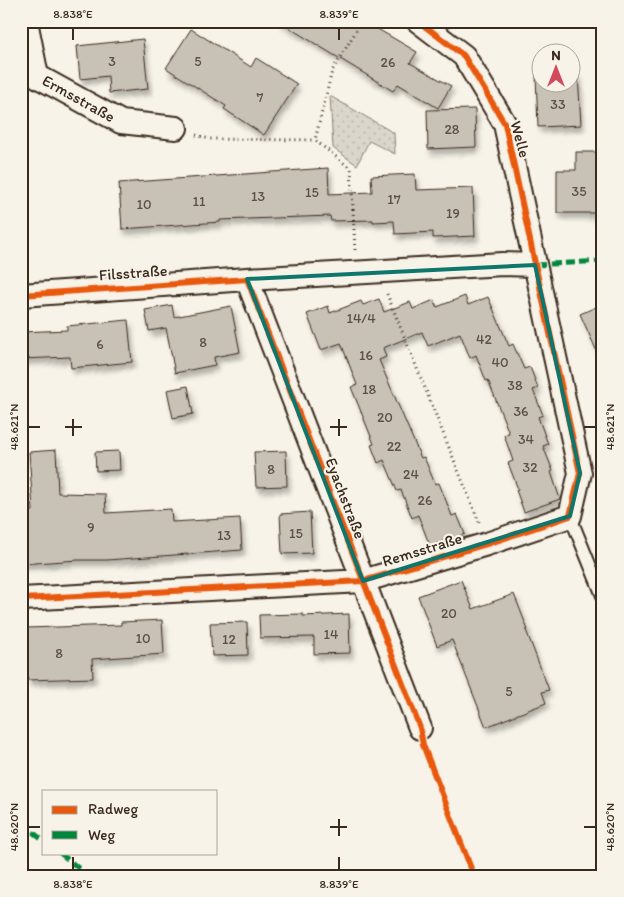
<svg xmlns="http://www.w3.org/2000/svg" width="624" height="897" viewBox="0 0 624 897" font-family="Itim,sans-serif">
	<style>
		.grass { fill: url(#grass-dots); stroke: #8b8074 }
		.building { fill: #c8c1b6; stroke: #3b2a1e; filter: url(#shadow) }
		.lines { fill: none; stroke-linecap: round; stroke-linejoin: round }
		.lane-casing { stroke: #3b2a1e; stroke-width: 15 }
		.street-casing { stroke: #3b2a1e; stroke-width: 26 }
		.path { stroke: #3b2a1e; stroke-width: 3; stroke-dasharray: 1 4; stroke-linecap: butt }
		.lane { stroke: #f7f3e8; stroke-width: 11 }
		.street { stroke: #f7f3e8; stroke-width: 22 }
		.quiet { stroke: #00873e; stroke-width: 5; stroke-dasharray: 10 5; stroke-linecap: butt }
		.cycleway-casing { stroke: #f7f3e8; stroke-width: 9 }
		.cycleway { stroke: #e8590c; stroke-width: 6 }
		.marked { fill: none; stroke: #0f766e; stroke-width: 4; stroke-linejoin: round }
		.ticks { fill: none; stroke: #3b2a1e; stroke-width: 2 }
		.labels { text-anchor: middle; stroke-width: 4.5; stroke-linejoin: round; paint-order: stroke }
		.number-label { font-size: 14px; fill: #5e5044 }
		.street-label { font-size: 16px; fill: #3b2a1e; stroke: #f7f3e8 }
		.neatline { fill: none; stroke: #3b2a1e; stroke-width: 2 }
		.ticks-label { font-size: 12px; text-anchor: middle; fill: #3b2a1e }
	</style>
	<defs>
		<pattern id="grass-dots" width="8" height="8" patternUnits="userSpaceOnUse" patternTransform="scale(1.25)"><rect width="8" height="8" fill="#dbd6cb"/><path d="M2 2h.1M6 6h.1" fill="none" stroke="#bdb8ae" stroke-width="1.8" stroke-linecap="round"/></pattern>
		<filter id="shadow"><feDropShadow dx="3" dy="5.5" stdDeviation="2.5" flood-color="#0004"/></filter>
	</defs>
	<rect width="100%" height="100%" fill="#f7f3e8"/>
	<filter id="ink" filterUnits="userSpaceOnUse"><feTurbulence type="fractalNoise" baseFrequency=".02" numOctaves="2"/><feDisplacementMap in="SourceGraphic" scale="10" xChannelSelector="R" yChannelSelector="G"/><feConvolveMatrix kernelMatrix="1 2 1 2 8 2 1 2 1" color-interpolation-filters="sRGB"/></filter>
	<g filter="url(#ink)">
		<!-- grass -->
		<path class="grass" d="M330 96 394 133 395 154 369 141 357 165 333 148Z"/>
		<!-- building -->
		<path class="building" d="M278 21H364L417 52 410 63 451 86 438 108 398 84 393 91Z
			M191 29 251 67 256 58 297 84 264 135 224 109 226 106 166 68Z
			M143 39 148 89 109 93 108 76 80 79 77 46Z
			M572 74H578L581 125 538 127 536 76 542 75V82H572Z
			M475 109 476 147 428 149 427 110Z
			M576 152H601V213H557V170H576Z
			M328 168 329 194 372 192 371 176 415 174 416 190 473 188 475 236 433 238V232L395 234 394 221 373 222V220L331 221 330 216 220 220V222L122 229 119 183Z
			M465 296 468 305 488 297 509 346 513 344 524 369 530 367 538 388 533 390 543 415 538 417 548 444 543 446 553 471 551 472 560 499 524 512 516 490 518 489 508 463 513 461 504 435 509 433 488 380 486 381 476 355 470 358 460 333 428 346 422 332 383 348 386 357 379 360 421 458 424 457 435 484 439 483 452 516 457 514 465 534 430 546 418 515 412 518 401 490 397 491 384 460 378 463 371 445 374 444 351 387 357 385 341 343 321 350 307 314 328 306 330 313 361 301 363 305 379 299 384 312 410 302 413 309 434 300 437 307Z
			M603 304V365L580 314Z
			M172 305 174 317 231 306 240 352 214 357 215 365 175 373 166 328 149 331 145 310Z
			M128 320 132 362 71 368 70 357 21 359V332L67 330V326Z
			M188 386 193 414 173 418 167 390Z
			M56 450 58 493 105 494 106 513 171 509 172 522 240 518 242 550 107 560H78L21 564V511H33L29 452Z
			M119 451 120 470 96 471 95 452Z
			M286 451 287 486 256 487 254 452Z
			M310 512 312 553 282 554 280 514Z
			M461 580 473 609 514 594 528 630H526L549 690 542 692 546 703 486 727 452 640 437 646 418 596Z
			M303 614V616L349 614 350 653 314 654V637L260 638 259 615Z
			M162 620 164 654 92 659 93 678 27 680 26 628 121 625V622Z
			M247 622 248 655 212 656 210 623Z"/>
		<g class="lines">
			<defs>
				<path id="lane" d="M570 516 603 597"/>
				<path id="street" d="M26 21 37 76 121 122 176 128
					M247 279 420 728
					M21 295 247 279 503 264 535 265
					M21 599 363 581 487 544 570 516 580 473 505 124 464 56 418 21"/>
			</defs>
			<!-- lane casing -->
			<use href="#lane" class="lane-casing"/>
			<!-- street casing -->
			<use href="#street" class="street-casing"/>
			<!-- path -->
			<path class="path" d="M196 135 209 139 315 140
				M355 250 351 169 315 140 332 71 362 21
				M387 294 479 522"/>
			<!-- lane -->
			<use href="#lane" class="lane"/>
			<!-- street -->
			<use href="#street" class="street"/>
			<!-- quiet -->
			<path class="quiet" d="M535 265 603 261
				M21 823 44 841
				M60 853 88 876"/>
			<defs>
				<path id="cycleway" d="M21 295 247 279 420 728 423 745 474 876
					M21 599 363 581 487 544 570 516 580 473 505 124 464 56 418 21"/>
			</defs>
			<!-- cycleway casing -->
			<use href="#cycleway" class="cycleway-casing"/>
			<!-- cycleway -->
			<use href="#cycleway" class="cycleway"/>
		</g>
	</g>
	<!-- marked area -->
	<path class="marked" d="M535 265 580 473 570 516 363 581 247 279Z"/>
	<!-- ticks -->
	<path class="ticks" d="M73 28V40M339 28V40M73 419V436M339 419V436M28 427H40M65 427H82M330 427H347M584 427H596M339 819V836M28 827H40M330 827H347M584 827H596M73 857V870M339 857V870"/>
	<g class="labels">
		<!-- number labels -->
		<g class="number-label">
			<text x="112" y="66">3</text>
			<text x="198" y="66">5</text>
			<text x="388" y="67">26</text>
			<text x="260" y="102">7</text>
			<text x="558" y="109">33</text>
			<text x="452" y="134">28</text>
			<text x="579" y="196">35</text>
			<text x="312" y="197">15</text>
			<text x="258" y="201">13</text>
			<text x="394" y="204">17</text>
			<text x="199" y="206">11</text>
			<text x="144" y="209">10</text>
			<text x="453" y="218">19</text>
			<text x="361" y="323">14/4</text>
			<text x="484" y="344">42</text>
			<text x="203" y="347">8</text>
			<text x="100" y="349">6</text>
			<text x="366" y="360">16</text>
			<text x="500" y="367">40</text>
			<text x="515" y="390">38</text>
			<text x="369" y="394">18</text>
			<text x="521" y="416">36</text>
			<text x="385" y="422">20</text>
			<text x="526" y="444">34</text>
			<text x="394" y="451">22</text>
			<text x="530" y="472">32</text>
			<text x="271" y="474">8</text>
			<text x="411" y="479">24</text>
			<text x="425" y="505">26</text>
			<text x="91" y="532">9</text>
			<text x="296" y="538">15</text>
			<text x="224" y="540">13</text>
			<text x="449" y="618">20</text>
			<text x="331" y="639">14</text>
			<text x="143" y="643">10</text>
			<text x="229" y="644">12</text>
			<text x="59" y="658">8</text>
			<text x="509" y="696">5</text>
		</g>
		<!-- street labels -->
		<g class="street-label">
			<text transform="translate(79 98) rotate(29)" y="6">Ermsstraße</text>
			<text transform="translate(521 139) rotate(75)" y="6">Welle</text>
			<text transform="translate(133 272) rotate(-4)" y="6">Filsstraße</text>
			<text transform="translate(346 498) rotate(69)" y="6">Eyachstraße</text>
			<text transform="translate(422 549) rotate(-17)" y="6">Remsstraße</text>
		</g>
	</g>
	<!-- margin -->
	<rect width="624" height="897" fill="none" stroke="#f7f3e8" stroke-width="55"/>
	<!-- legend -->
	<rect x="42" y="790" width="175" height="65" fill="#f7f3e8" stroke="#aca397"/>
	<rect x="52" y="806" width="25" height="8" fill="#e8590c" stroke="#aca397"/>
	<text x="88" y="814" font-size="15" fill="#3b2a1e">Radweg</text>
	<rect x="52" y="831" width="25" height="8" fill="#00873e" stroke="#aca397"/>
	<text x="88" y="840" font-size="15" fill="#3b2a1e">Weg</text>
	<!-- north arrow -->
	<g transform="translate(556 68)"><circle r="24" fill="#f7f3e8" stroke="#aca397"/>
	<path d="M0-4L9 19L0 12L-9 19Z" fill="#d1495b"/>
	<text y="-8" font-size="14" font-weight="bold" text-anchor="middle" fill="#3b2a1e">N</text>
	</g>
	<rect x="28" y="28" width="568" height="842" class="neatline"/>
	<g class="ticks-label">
		<text x="73" y="18">8.838°E</text>
		<text x="339" y="18">8.839°E</text>
		<text transform="translate(14 427) rotate(-90)" y="4">48.621°N</text>
		<text transform="translate(610 427) rotate(-90)" y="4">48.621°N</text>
		<text transform="translate(14 827) rotate(-90)" y="4">48.620°N</text>
		<text transform="translate(610 827) rotate(-90)" y="4">48.620°N</text>
		<text x="73" y="888">8.838°E</text>
		<text x="339" y="888">8.839°E</text>
	</g>
</svg>
